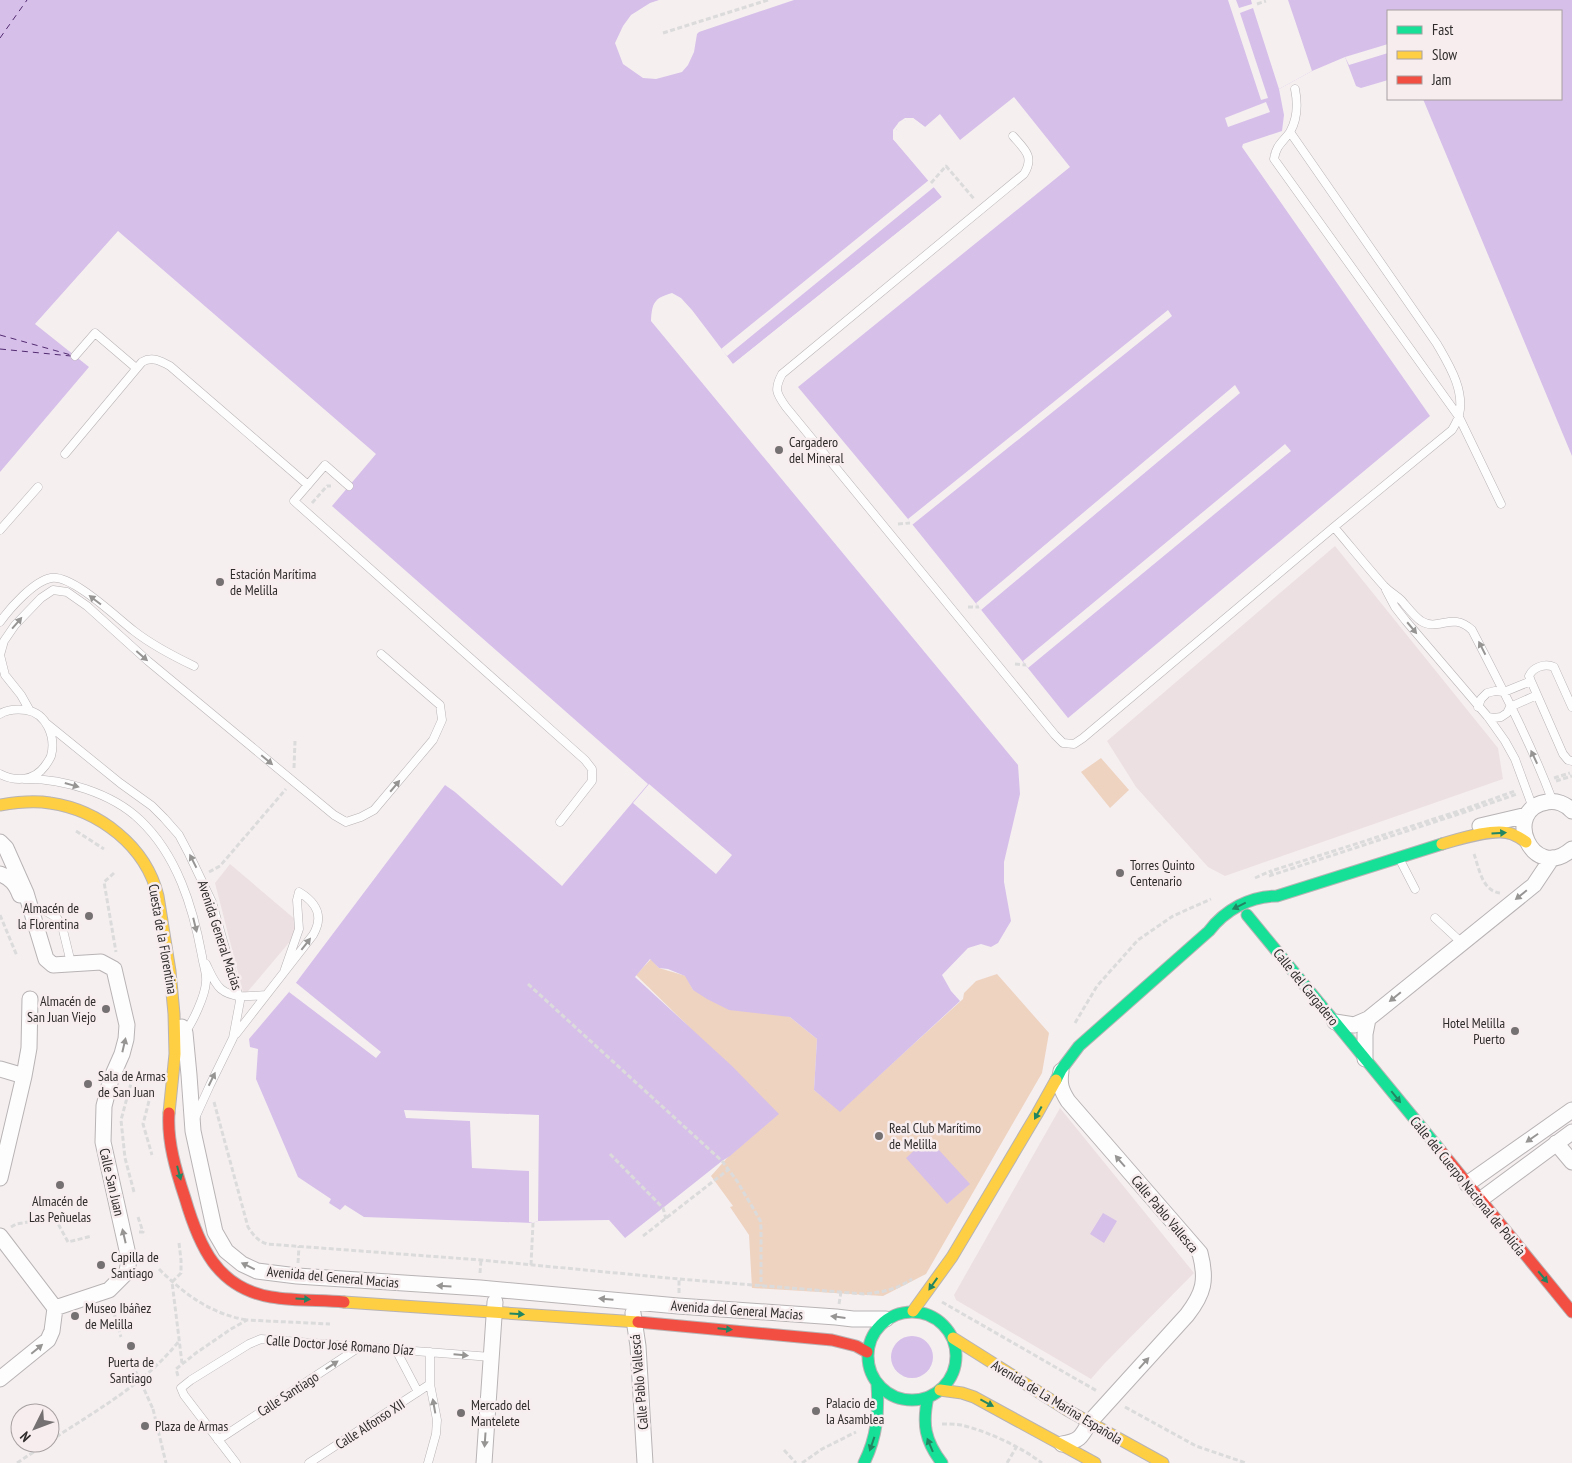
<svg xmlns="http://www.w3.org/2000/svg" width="1572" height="1463" viewBox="0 0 1572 1463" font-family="'PT Sans Narrow',sans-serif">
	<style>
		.built { fill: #ede0e2 }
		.green { fill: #eed3c1 }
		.water { fill: #d6bfe9 }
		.pier { fill: #f5eff0 }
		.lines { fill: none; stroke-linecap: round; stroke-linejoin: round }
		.ferry { stroke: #532b71; stroke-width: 1; stroke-dasharray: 6 5; stroke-linecap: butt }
		.lane-casing { stroke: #b8b3b4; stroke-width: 9 }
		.street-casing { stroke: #b8b3b4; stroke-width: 17 }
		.fast-casing { stroke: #b8b3b4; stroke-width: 13 }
		.slow-casing { stroke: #b8b3b4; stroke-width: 13 }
		.jam-casing { stroke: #b8b3b4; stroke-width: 13 }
		.path { stroke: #dcdbdb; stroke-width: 3; stroke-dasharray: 5 2.5; stroke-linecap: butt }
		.lane { stroke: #fefdfd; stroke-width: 8 }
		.street { stroke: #fefdfd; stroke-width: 15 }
		.fast { stroke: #16e098; stroke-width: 11 }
		.slow { stroke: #ffcf43; stroke-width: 11 }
		.jam { stroke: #f24e42; stroke-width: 11 }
		.path-bridge { stroke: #dcdbdb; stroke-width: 3; stroke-dasharray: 5 2.5; stroke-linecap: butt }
		.oneway { fill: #979494 }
		.oneway2 { fill: #238662 }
		.poi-dot { fill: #757071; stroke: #f7edef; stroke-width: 2 }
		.labels { text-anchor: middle; stroke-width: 5; stroke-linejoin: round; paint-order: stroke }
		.poi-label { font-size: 14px; fill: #302c2c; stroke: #f7edef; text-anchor: start }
		.street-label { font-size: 14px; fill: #302c2c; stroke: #f7edef }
	</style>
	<rect width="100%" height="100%" fill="#f5eff0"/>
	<!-- built -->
	<path class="built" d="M1335 546 1498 748 1503 779 1225 876 1208 867 1136 787 1107 741Z
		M230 864 303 926 244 996 215 883Z
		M1060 1108 1194 1273 1105 1363 1091 1379 956 1300 954 1295Z"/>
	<!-- green -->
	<path class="green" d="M1101 758 1129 790 1110 808 1081 772Z
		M651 959 659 968 686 976 693 990 790 1017 817 1039 814 1090 840 1111 963 999 964 993 976 981 997 974 1049 1033 1042 1073 926 1274 883 1296 752 1288 749 1235 730 1207 733 1206 711 1176 727 1158 778 1114 636 975Z"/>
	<!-- water -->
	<path class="water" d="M0 0H1572V456L1423 99H1561V11H1388V80L1361 88 1356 86 1345 57 1312 71 1279 89 1284 115 1282 131 1243 144 1242 147 1430 416 1068 718 908 519 798 387 1070 167 1014 97 960 140 940 114 925 127 913 118 899 122 893 139 942 197 733 364 692 310 681 298 672 293C654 298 652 303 651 321L1018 765 1020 794 1004 862V882L1011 921 998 943 991 947 981 944 968 948 942 975 951 991 960 1001 840 1112 814 1090 817 1039 790 1017 729 1010 707 999 693 990 685 976 668 969 659 968 650 959 635 977 732 1066 779 1114 730 1156 722 1161 625 1238 609 1220 538 1221 533 1223 364 1217 345 1205 340 1210 329 1203 331 1199 298 1177 256 1079 258 1049 250 1047 249 1039 289 992 445 785 455 792 562 886 648 784 332 506 376 454 118 231 35 324 89 367 0 472Z
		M928 1138 970 1184 947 1204 906 1158Z
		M1103 1213 1117 1221 1104 1243 1090 1234Z
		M891 1357a21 21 0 1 1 42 0a21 21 0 1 1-42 0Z"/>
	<!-- pier -->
	<path class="pier" d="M659 0H794L699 32 697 34 694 52 688 65 682 72 656 79 643 78 623 64 615 43 623 26 631 15 650 3Z
		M1228 0H1236L1239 8 1252 4 1251 0H1288L1312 71 1279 89 1253 8 1240 13 1268 98 1261 100Z
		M1388 44V53L1349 65 1345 57Z
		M1266 102 1270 112 1228 127 1225 118Z
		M905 118H913L925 127 923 129 912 121 906 120 900 124 896 130V138L931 178 944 196V198L734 365 733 364 942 197 934 187 727 356 721 349 929 180 893 139V130L899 122Z
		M1168 310 1172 316 912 525 908 519Z
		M1235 385 1240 393 981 610 976 603Z
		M1285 444 1291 451 1028 668 1023 661Z
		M649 784 732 855 716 874 633 803Z
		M295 982 381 1052 376 1058 289 992Z
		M404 1110 539 1115 538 1221 533 1223 529 1222V1171L472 1168 470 1121 406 1118Z"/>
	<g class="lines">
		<!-- ferry -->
		<path class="ferry" d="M0 38 27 0
			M0 335 71 355
			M0 349 71 356"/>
		<defs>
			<path id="lane" d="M1295 89C1298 104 1298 118 1290 132 1283 142 1276 145 1274 159L1459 417 1501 504
				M1013 136C1024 149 1035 156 1024 174L782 374C774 389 776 393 786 407L1055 735 1063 743 1074 744 1083 738 1334 527 1452 430C1455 425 1458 420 1459 415 1465 390 1449 365 1437 344L1290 132
				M75 356 95 333 136 368
				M65 454 142 362C152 356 161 361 170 366L308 485
				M349 486 325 465 294 501 585 760 592 769V781L560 822
				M1334 527C1351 547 1367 567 1384 586 1390 592 1397 596 1402 601 1408 608 1414 616 1421 621 1439 632 1452 611 1472 630 1501 686 1531 743 1553 802
				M0 530 38 487
				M1386 590 1395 607 1406 621 1488 717 1505 741 1515 759 1533 808
				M0 622C10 608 34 581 51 578 72 574 117 618 134 631 152 645 173 656 194 666
				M1478 707 1481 699 1487 693 1495 691 1504 692 1531 681
				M1572 707 1554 667C1545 663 1533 667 1529 676L1531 681 1563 754 1568 760 1572 761
				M30 711 21 695 5 675 0 655 4 641 15 625 41 598 53 590 67 592 87 606 148 661 334 815 346 822 361 817 374 810 433 740 442 720 440 705 381 654
				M0 714C8 709 17 709 26 710 47 713 56 738 51 756 50 759 47 763 45 766 34 781 16 782 0 774
				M1488 717 1494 718 1501 717 1507 713 1510 707 1537 695
				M46 723 120 783 152 806 164 818 179 835 189 854 212 902 240 1001 233 1038 210 1085 195 1118
				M24 779C62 778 112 793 140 820 177 855 193 907 202 956 203 964 207 973 206 982 205 996 193 1022 184 1034
				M1400 860 1415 889
				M47 912 57 918 62 926 71 963
				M1435 918 1462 943
				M206 964C210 972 214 983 221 989 233 999 251 996 265 995
				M236 1034 313 935C324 916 317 903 299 892L297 900 299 929 285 969
				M396 1350 418 1392
				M218 1440 358 1348
				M236 1463 184 1395 181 1388 191 1380 249 1344 261 1339 491 1357
				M309 1463 430 1384
				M428 1463 436 1434 437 1420 430 1384V1352"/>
			<path id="street" d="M1572 811C1566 804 1556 800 1547 802 1501 809 1532 884 1572 849
				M1480 826 1527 815
				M0 842 6 848 26 893 46 959 53 965 101 962 114 969 127 1025 126 1039 122 1054 111 1079 104 1106 103 1142 129 1259 127 1272 109 1290 55 1308
				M0 874C11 878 16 884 20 895
				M1335 1022 1354 1025 1368 1019 1534 885 1552 858
				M182 1027 185 1033 189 1075 193 1131 215 1232 226 1251 242 1264 257 1271 297 1276 480 1288 678 1306 836 1317 853 1319H886
				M1365 1059V1034L1368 1019
				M0 1069 24 1076
				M1061 1071C1059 1084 1061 1090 1068 1101L1200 1253C1207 1280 1204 1293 1187 1315L1089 1423C1081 1438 1079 1441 1062 1444
				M1556 1143 1572 1162
				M0 1178 24 1076 29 1048 30 999
				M1467 1184 1572 1110
				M1480 1200 1572 1132
				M0 1236 55 1308
				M633 1313 638 1346 645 1463
				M0 1379 48 1340 52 1331 55 1308
				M484 1463 495 1302"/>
			<path id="fast" d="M1247 915 1440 1150
				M1056 1080 1061 1070 1079 1046 1209 931C1225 910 1250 896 1277 896L1442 844
				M868 1356a44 44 0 1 1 88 0a44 44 0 1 1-88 0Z
				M928 1397C922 1424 925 1441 942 1463
				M864 1463C877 1437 879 1412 877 1384"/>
			<path id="slow" d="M0 805C17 802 33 800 50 803 99 810 146 846 158 896L170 971 174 1014 175 1054 169 1113
				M1442 844C1459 839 1496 827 1512 834 1517 836 1522 839 1526 842
				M344 1302 638 1322
				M913 1311 952 1257 1037 1114 1056 1080
				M953 1338 1067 1410 1163 1463
				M940 1390 962 1393 974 1397 1095 1463"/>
			<path id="jam" d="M169 1113C167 1141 176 1171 185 1198 199 1246 217 1288 271 1297 295 1301 320 1300 344 1302
				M1440 1150 1572 1312
				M638 1322 832 1340 856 1346 867 1352"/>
		</defs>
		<!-- lane casing -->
		<use href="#lane" class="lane-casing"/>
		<!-- street casing -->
		<use href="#street" class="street-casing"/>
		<!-- fast casing -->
		<use href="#fast" class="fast-casing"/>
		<!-- slow casing -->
		<use href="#slow" class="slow-casing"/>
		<!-- jam casing -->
		<use href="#jam" class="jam-casing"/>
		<!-- path -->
		<path class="path" d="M1257 4 1266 1
			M663 33 768 0
			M931 183 946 166 975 200
			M312 503 327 486H331
			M898 524 910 523
			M968 607H979
			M1015 664 1026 665
			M294 768 295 741
			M1554 778 1570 773
			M1556 781 1572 776
			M76 831 104 849
			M1474 854C1479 868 1482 891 1500 893
			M209 872 220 866 286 789
			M114 873 104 882 116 952
			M1272 875 1271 871 1462 810 1515 791
			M1269 876 1462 813 1517 794
			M1255 878 1271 871
			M0 915 17 956
			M528 984 722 1161 737 1181 760 1220 761 1227V1286
			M1075 1023 1097 986 1138 940 1173 916 1211 899
			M149 1101 143 1124 152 1155
			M214 1102 248 1227C254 1236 258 1241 267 1244L481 1260 679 1279 864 1294C884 1292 895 1290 912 1279
			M610 1154 663 1208 666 1219
			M134 1192 125 1158 121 1120 133 1076 154 1075
			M138 1217 143 1232H139
			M11 1227 16 1224 55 1218 68 1242 92 1236
			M643 1236 729 1169
			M179 1243 181 1260V1273L172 1282 182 1363
			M298 1263 299 1246
			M531 1265 533 1223
			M159 1269C184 1294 211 1314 247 1320
			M480 1273 481 1260
			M679 1293V1279
			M942 1302 1097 1391
			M839 1304 841 1292
			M114 1313 121 1337
			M132 1365 138 1376
			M178 1376 176 1369 196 1353 231 1329 247 1320 330 1324
			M1125 1407 1196 1446 1246 1463
			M153 1409 166 1463
			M942 1424C948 1424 955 1424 961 1425 987 1431 1021 1447 1042 1463
			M50 1441C95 1411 145 1384 179 1341
			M784 1450 796 1463
			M17 1463 47 1443
			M802 1463 822 1449 856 1432
			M1007 1463 1017 1446"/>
		<!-- lane -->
		<use href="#lane" class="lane"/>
		<!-- street -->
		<use href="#street" class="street"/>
		<!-- fast -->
		<use href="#fast" class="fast"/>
		<!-- slow -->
		<use href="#slow" class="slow"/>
		<!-- jam -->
		<use href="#jam" class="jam"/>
		<!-- path-bridge -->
		<path class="path-bridge" d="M138 1376 153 1409"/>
	</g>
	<!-- one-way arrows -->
	<defs><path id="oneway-solid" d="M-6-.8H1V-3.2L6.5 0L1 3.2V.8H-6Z" transform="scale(1.25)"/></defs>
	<g class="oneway">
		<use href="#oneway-solid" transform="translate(95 600) rotate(-143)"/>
		<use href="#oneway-solid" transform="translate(17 623) rotate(-49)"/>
		<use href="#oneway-solid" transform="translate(1412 628) rotate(50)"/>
		<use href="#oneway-solid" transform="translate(1482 648) rotate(-117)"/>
		<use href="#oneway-solid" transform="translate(142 656) rotate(41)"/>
		<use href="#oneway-solid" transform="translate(1534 757) rotate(-115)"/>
		<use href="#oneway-solid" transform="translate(267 760) rotate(40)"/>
		<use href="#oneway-solid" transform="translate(72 785) rotate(16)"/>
		<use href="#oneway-solid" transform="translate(395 786) rotate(-50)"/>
		<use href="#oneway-solid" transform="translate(193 861) rotate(-117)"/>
		<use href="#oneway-solid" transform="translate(1521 895) rotate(141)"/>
		<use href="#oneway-solid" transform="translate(195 925) rotate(76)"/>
		<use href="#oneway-solid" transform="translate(306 944) rotate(-52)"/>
		<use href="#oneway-solid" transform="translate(1395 997) rotate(141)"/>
		<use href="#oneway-solid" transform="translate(124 1045) rotate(-77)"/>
		<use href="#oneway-solid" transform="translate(212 1079) rotate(-64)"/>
		<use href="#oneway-solid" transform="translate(1532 1138) rotate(145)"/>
		<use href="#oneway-solid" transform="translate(1120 1161) rotate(-131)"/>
		<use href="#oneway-solid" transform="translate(124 1236) rotate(-103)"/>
		<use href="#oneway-solid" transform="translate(248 1266) rotate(-154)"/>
		<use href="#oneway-solid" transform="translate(444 1286) rotate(-176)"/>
		<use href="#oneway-solid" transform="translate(606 1299) rotate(-175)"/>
		<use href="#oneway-solid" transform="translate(838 1317) rotate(-173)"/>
		<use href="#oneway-solid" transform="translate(37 1349) rotate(-40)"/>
		<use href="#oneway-solid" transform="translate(461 1355) rotate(5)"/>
		<use href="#oneway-solid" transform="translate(1144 1363) rotate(-48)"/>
		<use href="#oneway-solid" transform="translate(332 1365) rotate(-33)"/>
		<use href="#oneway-solid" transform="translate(434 1406) rotate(-100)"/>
		<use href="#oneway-solid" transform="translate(485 1440) rotate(94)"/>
	</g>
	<g class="oneway2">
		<use href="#oneway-solid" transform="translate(1499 833) rotate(-4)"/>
		<use href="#oneway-solid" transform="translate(1239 906) rotate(154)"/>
		<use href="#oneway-solid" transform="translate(1396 1097) rotate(51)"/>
		<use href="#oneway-solid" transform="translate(1038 1113) rotate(119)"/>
		<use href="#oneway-solid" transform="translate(179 1173) rotate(75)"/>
		<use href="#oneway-solid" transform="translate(1543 1277) rotate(50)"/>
		<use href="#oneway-solid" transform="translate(933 1284) rotate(125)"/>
		<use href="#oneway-solid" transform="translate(303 1299) rotate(4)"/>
		<use href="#oneway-solid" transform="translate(517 1314) rotate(3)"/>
		<use href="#oneway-solid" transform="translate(725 1329) rotate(6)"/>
		<use href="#oneway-solid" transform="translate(987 1403) rotate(28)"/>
		<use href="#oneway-solid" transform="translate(872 1444) rotate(109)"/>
		<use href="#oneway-solid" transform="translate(930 1445) rotate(-113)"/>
	</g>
	<!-- markers -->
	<g class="poi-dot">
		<circle cx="779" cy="450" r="5"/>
		<circle cx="220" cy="582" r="5"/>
		<circle cx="1120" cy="873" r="5"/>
		<circle cx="89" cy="916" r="5"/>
		<circle cx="106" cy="1009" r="5"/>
		<circle cx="1515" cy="1031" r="5"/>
		<circle cx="88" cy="1084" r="5"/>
		<circle cx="879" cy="1136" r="5"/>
		<circle cx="60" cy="1185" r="5"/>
		<circle cx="101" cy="1265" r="5"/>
		<circle cx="75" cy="1316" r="5"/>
		<circle cx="131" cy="1346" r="5"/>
		<circle cx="816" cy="1411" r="5"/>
		<circle cx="461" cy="1413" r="5"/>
		<circle cx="145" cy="1426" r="5"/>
	</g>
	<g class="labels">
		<!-- poi labels -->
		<g class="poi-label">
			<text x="789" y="447">Cargadero<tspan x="789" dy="16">del Mineral</tspan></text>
			<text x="230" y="579">Estación Marítima<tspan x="230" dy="16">de Melilla</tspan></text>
			<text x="1130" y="870">Torres Quinto<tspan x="1130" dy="16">Centenario</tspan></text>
			<text x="79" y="913" text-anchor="end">Almacén de<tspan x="79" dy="16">la Florentina</tspan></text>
			<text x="96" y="1006" text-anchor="end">Almacén de<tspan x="96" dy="16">San Juan Viejo</tspan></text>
			<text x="1505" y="1028" text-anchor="end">Hotel Melilla<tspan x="1505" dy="16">Puerto</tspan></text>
			<text x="98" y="1081">Sala de Armas<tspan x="98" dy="16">de San Juan</tspan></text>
			<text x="889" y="1133">Real Club Marítimo<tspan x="889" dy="16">de Melilla</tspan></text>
			<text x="60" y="1206" text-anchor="middle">Almacén de<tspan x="60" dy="16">Las Peñuelas</tspan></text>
			<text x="111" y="1262">Capilla de<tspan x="111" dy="16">Santiago</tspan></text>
			<text x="85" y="1313">Museo Ibáñez<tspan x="85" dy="16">de Melilla</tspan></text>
			<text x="131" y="1367" text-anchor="middle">Puerta de<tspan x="131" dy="16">Santiago</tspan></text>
			<text x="826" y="1408">Palacio de<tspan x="826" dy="16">la Asamblea</tspan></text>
			<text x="471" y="1410">Mercado del<tspan x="471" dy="16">Mantelete</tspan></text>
			<text x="155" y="1431">Plaza de Armas</text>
		</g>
		<!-- street labels -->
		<g class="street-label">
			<text transform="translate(220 935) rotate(72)" y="5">Avenida General Macías</text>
			<text transform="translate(163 939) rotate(80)" y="5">Cuesta de la Florentina</text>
			<text transform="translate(1306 987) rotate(51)" y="5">Calle del Cargadero</text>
			<text transform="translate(112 1182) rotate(77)" y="5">Calle San Juan</text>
			<text transform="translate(1468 1186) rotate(51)" y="5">Calle del Cuerpo Nacional de Policía</text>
			<text transform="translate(1165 1214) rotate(50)" y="5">Calle Pablo Vallesca</text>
			<text transform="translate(333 1277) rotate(5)" y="5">Avenida del General Macias</text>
			<text transform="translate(737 1310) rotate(4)" y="5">Avenida del General Macias</text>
			<text transform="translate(340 1345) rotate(4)" y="5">Calle Doctor José Romano Díaz</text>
			<text transform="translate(639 1382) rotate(-95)" y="5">Calle Pablo Vallescá</text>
			<text transform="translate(288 1394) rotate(-33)" y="5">Calle Santiago</text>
			<text transform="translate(1057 1402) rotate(31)" y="5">Avenida de La Marina Española</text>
			<text transform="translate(370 1424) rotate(-33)" y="5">Calle Alfonso XII</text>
		</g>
	</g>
	<!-- legend -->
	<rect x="1387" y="10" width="175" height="90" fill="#f7edef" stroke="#a7a0a1"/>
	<rect x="1397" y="26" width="25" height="8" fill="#16e098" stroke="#a7a0a1"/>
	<text x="1432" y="35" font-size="15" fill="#302c2c">Fast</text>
	<rect x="1397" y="51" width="25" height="8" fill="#ffcf43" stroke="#a7a0a1"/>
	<text x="1432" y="60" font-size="15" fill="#302c2c">Slow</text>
	<rect x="1397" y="76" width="25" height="8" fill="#f24e42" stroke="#a7a0a1"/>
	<text x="1432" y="85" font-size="15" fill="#302c2c">Jam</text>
	<!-- north arrow -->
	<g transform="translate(35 1428) rotate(228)"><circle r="24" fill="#f7edef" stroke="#a7a0a1"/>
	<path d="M0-4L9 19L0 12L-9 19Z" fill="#757071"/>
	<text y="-8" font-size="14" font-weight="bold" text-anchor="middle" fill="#302c2c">N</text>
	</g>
</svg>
